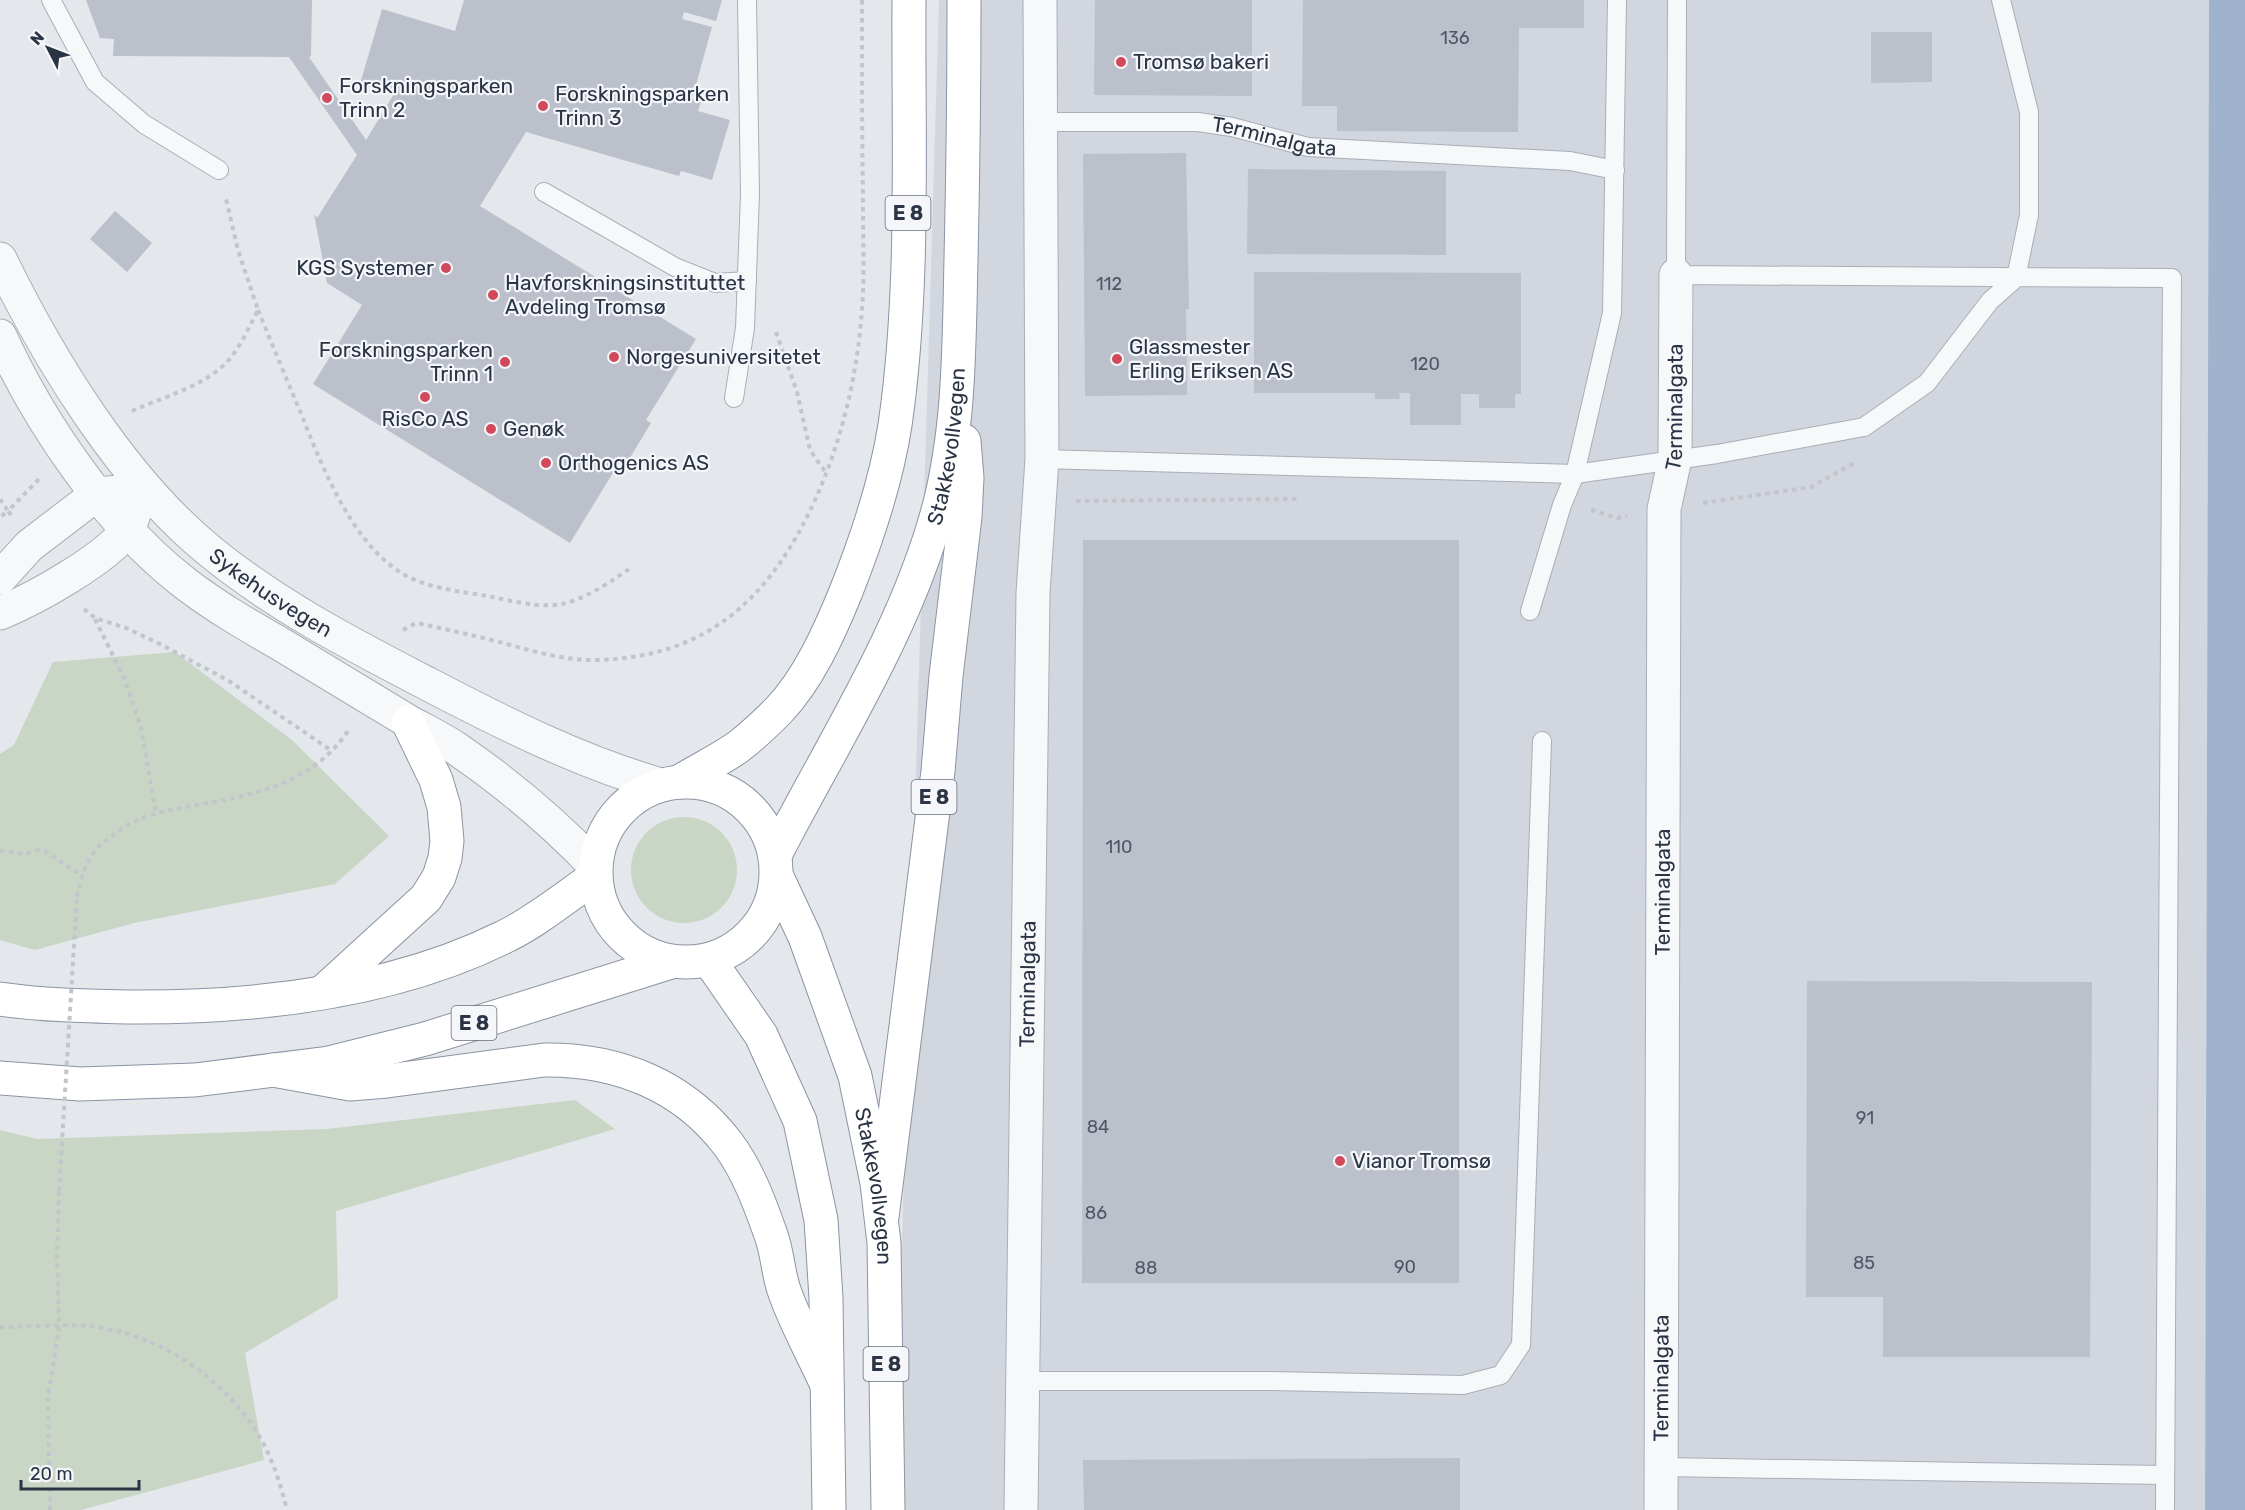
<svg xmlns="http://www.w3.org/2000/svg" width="2245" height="1510" viewBox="0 0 2245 1510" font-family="Rubik,sans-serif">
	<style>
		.built { fill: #d2d6de }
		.green { fill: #c9d6c5 }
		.water { fill: #9fb4cc }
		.building { fill: #bbc0ca }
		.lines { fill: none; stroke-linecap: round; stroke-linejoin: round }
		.lane-casing { stroke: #a9aeb7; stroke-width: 20 }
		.street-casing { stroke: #a9aeb7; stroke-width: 35 }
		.highway-casing { stroke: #8b94a3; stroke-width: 35 }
		.path { stroke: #c2c5cb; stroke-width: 4; stroke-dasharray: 4.5 4.5; stroke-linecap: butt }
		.lane { stroke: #f7f8fa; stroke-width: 18 }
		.street { stroke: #f7f8fa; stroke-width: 33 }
		.highway { stroke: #fff; stroke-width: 33 }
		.path-bridge { stroke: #c2c5cb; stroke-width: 4; stroke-dasharray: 4.5 4.5; stroke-linecap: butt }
		.poi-dot { fill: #d1495b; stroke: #f4f6f9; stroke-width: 2 }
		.labels { text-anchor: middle; stroke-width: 4.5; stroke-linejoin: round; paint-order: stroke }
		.number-label { font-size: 18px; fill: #4f5766 }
		.shield { fill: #f4f6f9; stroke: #676e7b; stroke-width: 1.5 }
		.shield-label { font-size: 20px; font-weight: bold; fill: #2b3445 }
		.poi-label { font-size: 21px; fill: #2b3445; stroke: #f4f6f9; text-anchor: start }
		.street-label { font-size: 21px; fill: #2b3445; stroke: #f4f6f9 }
	</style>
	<rect width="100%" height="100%" fill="#e4e7ec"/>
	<!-- built -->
	<path class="built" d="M939 0H2209L2205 1510H894Z"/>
	<!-- green -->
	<path class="green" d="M175 652 292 740 389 836 335 884 134 923 35 950 0 940V754L14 745 53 662Z
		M631 870a53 53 0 1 1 106 0a53 53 0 1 1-106 0Z
		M575 1100 615 1129 336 1211 338 1298 245 1353 264 1460 81 1510H0V1130L37 1139 327 1129Z"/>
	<!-- water -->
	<path class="water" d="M2209 0H2245V1510H2205Z"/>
	<!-- building -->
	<path class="building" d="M86 0H312L311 56 309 57 366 140 394 94 360 84 382 9 455 31 464 0H722L716 21 684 12 682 19 712 27 692 99 701 102 698 111 730 120 712 180 681 171 679 176 526 132 480 206 696 339 646 420 651 423 625 466 619 463 570 543 313 384 362 305 327 283 314 214 317 218 357 155 289 57 113 56 114 39 100 38Z
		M1095 0H1252V96L1094 95Z
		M1303 0H1584V28H1519L1518 132 1337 131V106H1302Z
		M1871 32H1932V82L1871 83Z
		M1186 153 1189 309H1186L1187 395 1085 396 1083 154Z
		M1248 169 1446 171V255L1247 254Z
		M115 211 152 243 127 272 90 239Z
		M1254 272 1521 273V394H1515V408H1479V394H1461V425H1410V393H1399L1400 399H1375V393H1254Z
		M1083 540H1459V1283H1082Z
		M1807 981 2092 982 2090 1357H1883V1297H1806Z
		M1460 1458V1510H1084L1083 1460Z"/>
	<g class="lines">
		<defs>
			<g id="lane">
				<path d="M51 0 95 82 144 124 219 170"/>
				<path d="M1677 0 1676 275 2172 278 2165 1510"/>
				<path id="s1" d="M1040 122H1198L1232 127 1308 147 1570 161 1615 170"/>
				<path d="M544 192 675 267 715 283 747 281"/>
				<path d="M734 398 745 328 750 194 747 0"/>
				<path d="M1042 459 1575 474 1717 454 1864 427 1927 383 1990 301 2016 278 2029 215V112L2001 0"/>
				<path d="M1530 611 1562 505 1575 474 1612 313 1617 0"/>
				<path d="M1022 1381H1269L1463 1385 1501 1375 1521 1345 1542 741"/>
				<path d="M1661 1467 2165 1475"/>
			</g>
			<g id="street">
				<path id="s2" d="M0 259C49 360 123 481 211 552 277 606 353 645 428 684 503 723 580 762 661 785"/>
				<path d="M0 336C40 424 109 525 186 584 216 607 249 626 282 645 323 670 364 695 406 720 423 730 441 738 457 749 508 784 553 822 595 866"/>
				<path d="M0 578 29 546 97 494 120 492"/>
				<path d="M0 613C34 599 105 560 127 530 131 525 133 516 136 509"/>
				<path id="s3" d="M1021 1510 1033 593 1042 459 1040 0"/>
				<path id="s4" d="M1661 1510 1664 509 1675 459 1676 275"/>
			</g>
			<g id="highway">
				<circle cx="686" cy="872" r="90"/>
				<path d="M679 782C698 770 720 760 738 747 751 737 766 723 778 711 808 680 829 633 845 594 867 539 886 483 895 425 915 288 908 138 909 0"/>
				<path id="s5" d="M775 855C833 742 906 631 939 507 960 426 959 342 961 259 963 172 964 86 964 0"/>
				<path id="s6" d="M777 877 805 937 855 1076 877 1183 884 1243 888 1510"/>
				<path d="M709 960 761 1035 800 1121 821 1220 826 1298 829 1510"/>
				<path d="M323 992 426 898 439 877 445 858 447 841 444 807 436 780 408 722"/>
				<path d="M0 999C42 1005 84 1006 127 1007 252 1008 391 993 504 937 534 923 567 896 595 877"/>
				<path d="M273 1070 350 1084 387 1081 544 1060C617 1059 683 1085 728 1144 748 1171 760 1204 771 1235 778 1254 778 1275 785 1293 796 1324 813 1354 827 1385"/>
				<path d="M0 1078 80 1084 195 1080 329 1063 425 1039 671 962"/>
				<path d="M882 1217 938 771 946 676 965 517 967 478 964 441"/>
			</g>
		</defs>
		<!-- lane casing -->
		<use href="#lane" class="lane-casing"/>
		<!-- street casing -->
		<use href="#street" class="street-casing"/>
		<!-- highway casing -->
		<use href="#highway" class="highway-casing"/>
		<!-- path -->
		<path class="path" d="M258 310C272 344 286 378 300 411 321 464 350 540 400 572 424 588 459 591 487 596 509 600 533 607 555 605 580 603 612 581 632 567
			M776 332 797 392 810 450 826 473
			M132 411C163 397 203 387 227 362 240 348 249 327 258 310L238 250 226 199
			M0 499 8 511 0 517
			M1076 501 1297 499
			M1703 503 1811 487 1856 462
			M1591 510 1618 518 1627 516
			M11 515 8 511 41 477
			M84 609 95 618 126 628 160 644 229 681 332 751
			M95 619 124 678 141 728 156 813
			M403 630 416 623 427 625C452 631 477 636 503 643 532 651 563 660 593 660 711 659 775 593 819 491 842 437 856 379 861 321 865 283 863 243 863 205 862 136 862 68 862 0
			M0 851 25 854 38 850 45 851 82 876
			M77 897C81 880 84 865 95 851 99 845 106 840 112 836 135 816 163 811 192 806 253 795 313 785 350 728
			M0 1327C29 1327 59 1324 88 1326 159 1333 227 1379 262 1441 274 1463 281 1486 287 1510
			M50 1510 48 1397 59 1327 57 1255 59 1191"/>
		<!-- lane -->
		<use href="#lane" class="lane"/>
		<!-- street -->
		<use href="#street" class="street"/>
		<!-- highway -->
		<use href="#highway" class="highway"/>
		<!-- path-bridge -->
		<path class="path-bridge" d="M59 1191 77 897"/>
	</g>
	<!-- markers -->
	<g class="poi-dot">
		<circle cx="1121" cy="62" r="6"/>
		<circle cx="327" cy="98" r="6"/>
		<circle cx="543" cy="106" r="6"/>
		<circle cx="446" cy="268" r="6"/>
		<circle cx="493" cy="295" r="6"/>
		<circle cx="614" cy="357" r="6"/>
		<circle cx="1117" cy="359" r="6"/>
		<circle cx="505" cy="362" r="6"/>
		<circle cx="425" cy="397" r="6"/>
		<circle cx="491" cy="429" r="6"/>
		<circle cx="546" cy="463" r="6"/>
		<circle cx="1340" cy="1161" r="6"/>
	</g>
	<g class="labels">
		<!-- number labels -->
		<g class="number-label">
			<text x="1455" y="44">136</text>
			<text x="1109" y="290">112</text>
			<text x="1425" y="370">120</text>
			<text x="1119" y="853">110</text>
			<text x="1865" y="1124">91</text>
			<text x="1098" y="1133">84</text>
			<text x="1096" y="1219">86</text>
			<text x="1864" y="1269">85</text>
			<text x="1405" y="1273">90</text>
			<text x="1146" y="1274">88</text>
		</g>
		<!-- shield labels -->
		<g class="shield">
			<rect x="885.5" y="196" width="45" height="34" rx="4.5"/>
			<rect x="911.5" y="780" width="45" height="34" rx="4.5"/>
			<rect x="451.5" y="1006" width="45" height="34" rx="4.5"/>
			<rect x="863.5" y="1347" width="45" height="34" rx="4.5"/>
		</g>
		<g class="shield-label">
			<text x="908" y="220">E 8</text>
			<text x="934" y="804">E 8</text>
			<text x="474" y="1030">E 8</text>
			<text x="886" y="1371">E 8</text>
		</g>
		<!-- poi labels -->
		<g class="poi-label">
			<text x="1133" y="69">Tromsø bakeri</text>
			<text x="339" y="93">Forskningsparken<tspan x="339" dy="24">Trinn 2</tspan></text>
			<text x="555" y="101">Forskningsparken<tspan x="555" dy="24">Trinn 3</tspan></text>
			<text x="434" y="275" text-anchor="end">KGS Systemer</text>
			<text x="505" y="290">Havforskningsinstituttet<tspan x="505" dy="24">Avdeling Tromsø</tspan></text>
			<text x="1129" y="354">Glassmester<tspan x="1129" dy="24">Erling Eriksen AS</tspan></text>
			<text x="493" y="357" text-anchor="end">Forskningsparken<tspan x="493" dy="24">Trinn 1</tspan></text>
			<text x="626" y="364">Norgesuniversitetet</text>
			<text x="425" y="426" text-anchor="middle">RisCo AS</text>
			<text x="503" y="436">Genøk</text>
			<text x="558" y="470">Orthogenics AS</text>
			<text x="1352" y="1168">Vianor Tromsø</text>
		</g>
		<!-- street labels -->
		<g class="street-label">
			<text dy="7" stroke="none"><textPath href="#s1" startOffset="236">Terminalgata</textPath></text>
			<text dy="7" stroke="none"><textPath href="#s4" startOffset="1104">Terminalgata</textPath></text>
			<text dy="7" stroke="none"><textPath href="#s5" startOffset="447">Stakkevollvegen</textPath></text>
			<text dy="7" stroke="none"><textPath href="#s2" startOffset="436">Sykehusvegen</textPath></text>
			<text dy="7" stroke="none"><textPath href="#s4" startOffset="618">Terminalgata</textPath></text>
			<text dy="7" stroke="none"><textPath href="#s3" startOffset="526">Terminalgata</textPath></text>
			<text dy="7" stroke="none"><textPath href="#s6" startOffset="326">Stakkevollvegen</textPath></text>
			<text dy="7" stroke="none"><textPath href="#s4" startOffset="132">Terminalgata</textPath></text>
		</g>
	</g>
	<!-- north arrow -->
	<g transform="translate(48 48) rotate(312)" stroke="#f4f6f9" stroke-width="4.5" paint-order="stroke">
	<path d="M0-4.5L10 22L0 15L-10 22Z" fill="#2b3445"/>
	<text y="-9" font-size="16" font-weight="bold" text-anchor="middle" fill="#2b3445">N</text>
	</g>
	<!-- scale -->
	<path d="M21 1480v9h118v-9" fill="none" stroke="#2b3445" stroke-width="3"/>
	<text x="30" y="1480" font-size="18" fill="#2b3445" stroke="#f4f6f9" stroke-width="4.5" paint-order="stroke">20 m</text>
</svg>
